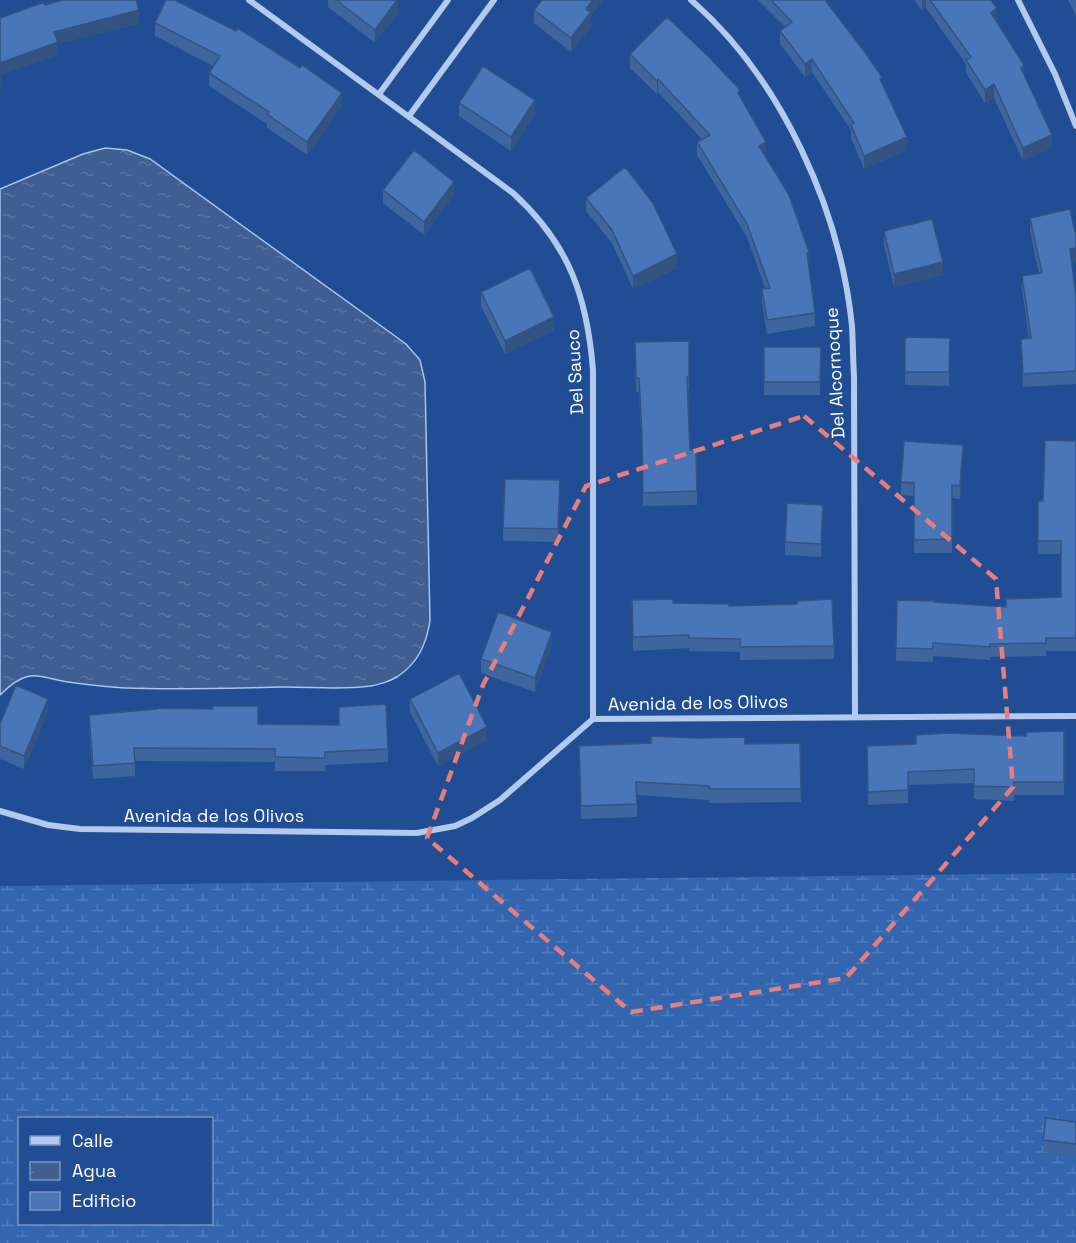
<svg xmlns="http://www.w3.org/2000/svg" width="1076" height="1243" viewBox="0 0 1076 1243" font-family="'Space Grotesk',sans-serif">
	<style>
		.wetland { fill: url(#wetland-marsh); fill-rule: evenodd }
		.water { fill: url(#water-ripples); stroke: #a6c5ef; stroke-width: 1.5 }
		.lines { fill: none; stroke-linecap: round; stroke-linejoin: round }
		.minor { stroke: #b2caee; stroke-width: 6 }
		.wall { fill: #3f659f }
		.shaded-wall { fill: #335382 }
		.building { fill: #4976b9; stroke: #335382; stroke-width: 1.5 }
		.marked { fill: none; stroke: #e67e7e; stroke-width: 4.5; stroke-dasharray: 12 8; stroke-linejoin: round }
		.labels { text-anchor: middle; stroke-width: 4.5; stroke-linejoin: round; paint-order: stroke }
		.street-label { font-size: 18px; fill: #fff; stroke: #204d93 }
	</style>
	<defs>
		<pattern id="wetland-marsh" width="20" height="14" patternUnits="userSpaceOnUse" patternTransform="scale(1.5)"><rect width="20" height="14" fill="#3466b0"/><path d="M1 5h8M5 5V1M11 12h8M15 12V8" fill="none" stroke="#527dbc"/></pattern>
		<pattern id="water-ripples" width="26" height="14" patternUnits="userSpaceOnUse" patternTransform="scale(1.5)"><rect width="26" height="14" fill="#3f5e91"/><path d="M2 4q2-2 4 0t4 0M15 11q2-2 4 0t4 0" fill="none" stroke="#5c76a2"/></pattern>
	</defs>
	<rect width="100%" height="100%" fill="#204d93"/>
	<!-- wetland -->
	<path class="wetland" d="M1076 873V1243H0V886ZM20 1118H212V1224H20Z"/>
	<!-- water -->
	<path class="water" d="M105 148 127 150 150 159 406 344 420 360 425 382 430 621C426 645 418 663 397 677 390 681 378 685 371 686 343 690 313 687 284 687 231 688 178 690 125 688 108 687 91 685 75 683 39 679 31 664 0 695V189L83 154Z"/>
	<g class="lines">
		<!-- minor -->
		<path class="minor" d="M249 0 513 193C569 244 587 296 593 370V719
			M691 0C781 78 840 209 852 326 853 343 853 360 854 376L855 717
			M1018 0 1055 74 1076 126
			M379 94 448 0
			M409 116 494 0
			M0 811 48 825 80 829 417 833 455 826 472 818 500 800 593 719 1076 716"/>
	</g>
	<!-- wall -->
	<path class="wall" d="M328 0H398V13L375 43 328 7Z
		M542 0H603L591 16V26L571 52 534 23V10Z
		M758 0H825L882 83 907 150 864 169 851 138V130L812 72 805 77 780 44V31L785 27Z
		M914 0H991L997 22 1024 76 1052 148 1023 161 994 98 985 103 966 73V64L926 8 922 11Z
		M1068 0H1076V16Z
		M155 23 342 106 307 155 267 128V124L209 86V73L213 66 155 36Z
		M630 54 740 97 766 155 765 156 809 265 815 313V326L767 334 762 302V289L765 288 747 237 697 155V142L702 139 658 92 657 94 630 68Z
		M459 103 535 114 511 151 459 116Z
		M383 190 454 195 424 235 383 203Z
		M586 198 677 268 633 289 612 243 586 211Z
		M1030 218 1076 236V261L1071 262 1076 297V384L1023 387 1021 339H1029L1022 289V276L1039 274 1030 231Z
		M884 231 943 275 894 287 884 245Z
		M481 292 554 330 505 354 481 306Z
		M905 337 950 338 949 386 905 385Z
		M689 341V391H688L690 450 697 491V505L643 506 642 449 639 392H636L635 342Z
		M764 347H821L820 395H764Z
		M1076 441V651H1046V656L990 657V660L933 656V662L896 661 897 600 1006 607 1061 597V554H1038V501H1043Z
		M963 458 960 499 952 498V553H914V496L901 495V482Z
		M560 493 558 542 503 541V528Z
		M823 518 821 557 785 555V542Z
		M632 600 729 606 834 646V659L740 660V652L689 651V648L633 651Z
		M552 645 535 692 481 673V659Z
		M410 699 487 740 438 766 410 712Z
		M339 707 388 749V762L325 765V771H275V762L135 761V776L93 779 89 728V715L157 709 258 724 339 725Z
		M48 712 24 769 0 759V724Z
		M1064 731V795H1014V801L974 799V783L908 785V803L868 805 867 746 916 744 1026 736Z
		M800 743 801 802 709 803V800L637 795V817L581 819 579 759 745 744Z
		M1076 1122V1156L1043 1152V1140Z"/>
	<!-- shaded-wall -->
	<path class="shaded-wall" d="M398 0V13L375 43V30Z
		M593 0H603L591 16V26L571 52V38L586 9Z
		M922 0H926V8L922 11Z
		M997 8V21L991 26V13Z
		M139 10V24L58 44V55L2 75V88L0 89V63L54 32Z
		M812 59V72L805 77V64Z
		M1024 65V79L1021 68Z
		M658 79V92L657 94V81Z
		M994 84V98L985 103V90Z
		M342 93V106L307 155V142Z
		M535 100V114L511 151V137Z
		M1052 135V148L1023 161V148Z
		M907 137V150L864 169V156Z
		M766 142V155L759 159V146Z
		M454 182V195L424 235V222Z
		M1076 248V261L1070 262V249Z
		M677 254V268L633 289V276Z
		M943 262V275L894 287V274Z
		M554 317V330L505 354V341Z
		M963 445V458L960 499V486Z
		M552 632V645L535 692V678Z
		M48 699V712L24 769V756Z
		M487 727V740L438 766V753Z"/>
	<!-- building -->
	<path class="building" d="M63 0H136L139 10 54 32 58 42 0 63V18L44 2 45 5Z
		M166 0H175L236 31 238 28 300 68 302 65 342 93 307 142 267 114 269 112 209 73 220 56 155 23Z
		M336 0H397L375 30Z
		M542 0H593L586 9 591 12 571 38 534 10Z
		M771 0H825L864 51 882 77 880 79 907 137 864 156 851 125 854 123 812 59 805 64 780 31 792 22Z
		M930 0H991L997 8 991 13 1024 65 1021 68 1052 135 1023 148 994 84 985 90 966 60 971 57Z
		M667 17 710 58 740 90 738 93 766 142 759 146 789 195 809 252 807 253 815 313 767 320 762 289 770 288 747 224 697 142 710 135 658 79 657 81 630 54Z
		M483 66 535 100 511 137 459 103Z
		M414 150 454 182 424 222 383 190Z
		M625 167 653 203 677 254 633 276 612 230 586 198Z
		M1070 209 1076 236V248L1070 249 1076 297V371L1023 374 1021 339 1031 338 1022 276 1042 273 1030 218Z
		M932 219 943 262 894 274 884 231Z
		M530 268 554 317 505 341 481 292Z
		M905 337 950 338 949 372H905Z
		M689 341V377H687L690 450H696L697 491 643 493 642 436 639 378H636L635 342Z
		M764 347H821L820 382H764Z
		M1045 440 1076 441V638H1046V643L990 644V647L933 643V649L896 648 897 600 934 601V602L1006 607V599L1061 597V541H1038V501H1043Z
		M904 441 963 445 960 486 952 485V539L914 540V483L901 482Z
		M505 479 560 480 558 529 503 528Z
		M787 503 823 505 821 544 785 542Z
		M673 599V603L729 604V606L797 604V601L832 599 834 646 740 647V639L689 638V635L633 637 632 600Z
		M498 612 552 632 535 678 481 659Z
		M459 673 487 727 438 753 410 699Z
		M16 685 48 699 24 756 0 746V724Z
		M386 704 388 749 325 752V758L275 757V749L134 748 135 763 93 766 89 715 157 709V708L213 709V706H258V724L339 725V707Z
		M1064 731V782H1014V787L974 786V769L908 772V790L868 792 867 746 916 744V735L948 733 1026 736V732Z
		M651 736 698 738 745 737V744L800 743 801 789H709V786L636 782 637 804 581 806 579 746 651 743Z
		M1046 1118 1076 1122V1144L1043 1140Z"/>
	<!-- marked area -->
	<path class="marked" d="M804 416 996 579 1013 787 846 978 631 1012 427 838 483 685 586 486Z"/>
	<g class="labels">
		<!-- street labels -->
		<g class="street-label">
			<text transform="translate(575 372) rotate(-93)" y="6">Del Sauco</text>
			<text transform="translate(835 373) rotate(-93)" y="6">Del Alcornoque</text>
			<text transform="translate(698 703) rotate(-1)" y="6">Avenida de los Olivos</text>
			<text x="214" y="822">Avenida de los Olivos</text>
		</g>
	</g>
	<!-- legend -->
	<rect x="18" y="1117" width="195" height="108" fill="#204d93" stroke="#7994be" stroke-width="1.5"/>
	<rect x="30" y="1136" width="30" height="9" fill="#b2caee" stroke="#7994be" stroke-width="1.5"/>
	<text x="72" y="1147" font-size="18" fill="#ffffff">Calle</text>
	<rect x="30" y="1162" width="30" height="18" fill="url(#water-ripples)" stroke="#7994be" stroke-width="1.5"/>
	<text x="72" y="1177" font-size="18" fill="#ffffff">Agua</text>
	<rect x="30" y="1192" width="30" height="18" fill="#4976b9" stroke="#7994be" stroke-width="1.5"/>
	<text x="72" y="1207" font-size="18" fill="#ffffff">Edificio</text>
</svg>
